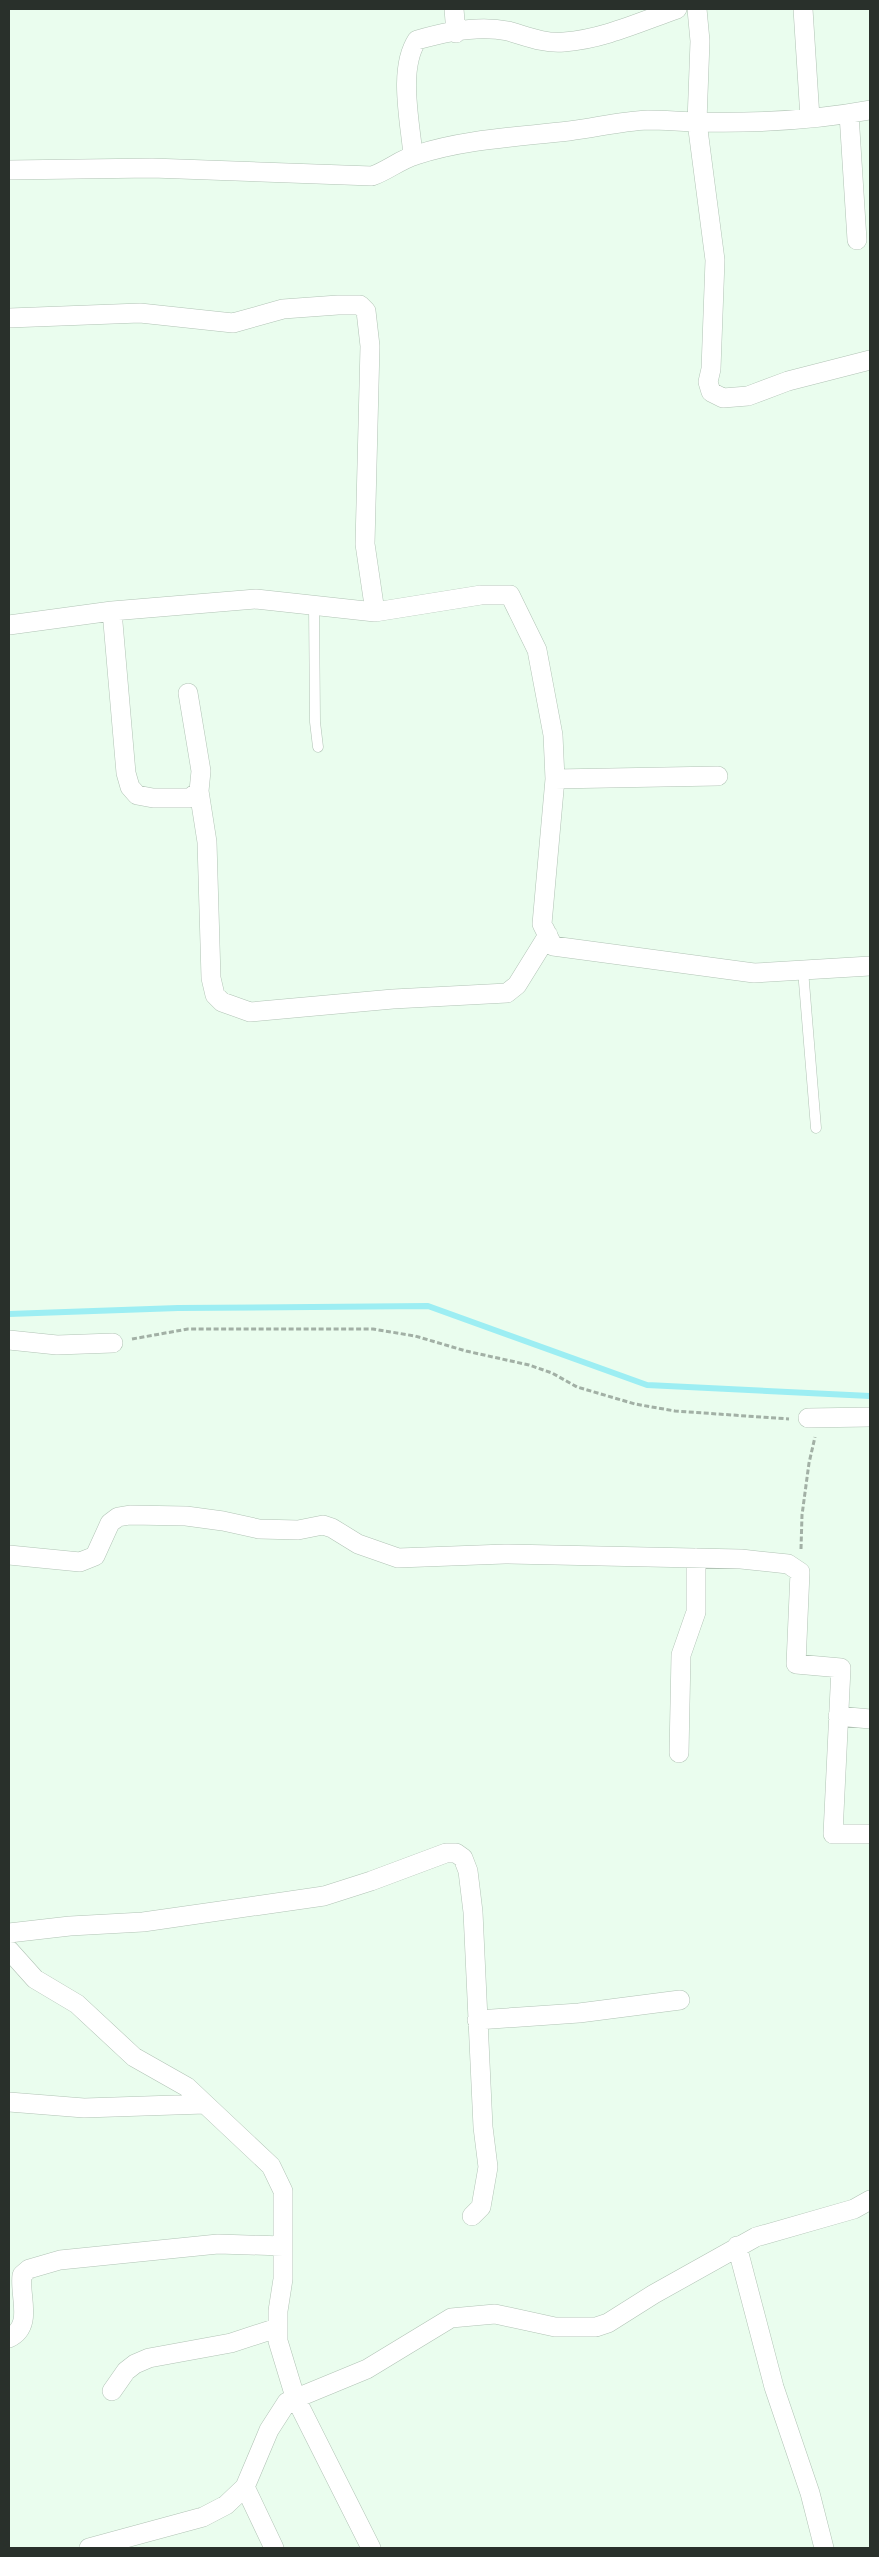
<svg xmlns="http://www.w3.org/2000/svg" width="879" height="2557" viewBox="0 0 879 2557" font-family="Barlow,sans-serif">
	<style>
		.lines { fill: none; stroke-linecap: round; stroke-linejoin: round }
		.stream { stroke: #9deef3; stroke-width: 6 }
		.service-casing { stroke: #b1c3b5; stroke-width: 11 }
		.minor-casing { stroke: #b1c3b5; stroke-width: 20 }
		.path { stroke: #a2b0a5; stroke-width: 3; stroke-dasharray: 5 2.5; stroke-linecap: butt }
		.service { stroke: #fff; stroke-width: 10 }
		.minor { stroke: #fff; stroke-width: 19 }
	</style>
	<rect width="100%" height="100%" fill="#eafdee"/>
	<g class="lines">
		<!-- stream -->
		<path class="stream" d="M9 1314 178 1308 428 1306 647 1385 870 1396"/>
		<defs>
			<path id="service" d="M314 605 315 722 318 747
				M803 970 816 1128"/>
			<path id="minor" d="M454 9 456 33
				M697 9 700 41 697 122 715 260 711 369 708 382 711 392 723 398 748 396 788 381 870 360
				M803 9 810 118
				M849 114 857 240
				M413 155C410 121 398 69 417 40 444 32 480 25 508 31 526 36 544 44 564 42 603 39 640 22 677 9
				M9 170 152 168 372 176C387 171 401 159 416 155 465 139 518 137 569 131 595 128 621 121 648 120 666 120 685 122 704 122 759 123 816 120 870 110
				M9 318 140 313 233 323 283 309 338 305H360L366 311 370 346 365 544 375 612
				M112 611 126 773 130 787 137 795 153 798H190L199 791 201 771 188 693
				M9 625 112 611 256 599 375 612 481 595H510L537 650 553 735 555 779 542 924 553 946 754 973 870 966
				M555 779 718 776
				M199 791 207 842 211 978 215 995 222 1002 250 1012 393 999 507 993 517 985 548 935
				M9 1340 57 1345 113 1343
				M808 1418 870 1417
				M9 1555 80 1562 95 1556 110 1523 118 1517 130 1515 186 1516 223 1521 259 1529 298 1530 323 1525 332 1528 358 1544 398 1558 505 1554 741 1559 788 1564 800 1572 796 1664 841 1668 833 1834H870
				M838 1716 870 1719
				M679 1753 681 1655 696 1612V1558
				M9 1933 70 1926 143 1922 324 1896 371 1881 446 1853H456L463 1858 468 1871 473 1912 483 2127 488 2167 481 2207 472 2216
				M9 1950 35 1979 77 2004 134 2057 187 2087 271 2166 283 2191V2279L278 2311V2341L295 2397 371 2548
				M477 2020 579 2013 680 2000
				M9 2102 84 2108 205 2104
				M737 2246 774 2387 810 2493 824 2548
				M9 2338C34 2326 19 2297 22 2275L29 2269 60 2260 218 2244 283 2246
				M112 2391 126 2371 135 2364 149 2358 231 2343 277 2328
				M245 2487 274 2548
				M89 2548 203 2517 226 2505 245 2487 269 2430 287 2402 367 2369 451 2318 495 2314 555 2327H596L608 2323 654 2294 756 2237 854 2209 870 2200"/>
		</defs>
		<!-- service casing -->
		<use href="#service" class="service-casing"/>
		<!-- minor casing -->
		<use href="#minor" class="minor-casing"/>
		<!-- path -->
		<path class="path" d="M132 1339 188 1329H373L415 1336 466 1351 529 1365 552 1373 577 1387 635 1404 675 1411 789 1419
			M801 1549 802 1515 809 1463 815 1437"/>
		<!-- service -->
		<use href="#service" class="service"/>
		<!-- minor -->
		<use href="#minor" class="minor"/>
	</g>
	<!-- border -->
	<rect width="879" height="2557" fill="none" stroke="#29302b" stroke-width="20"/>
</svg>
